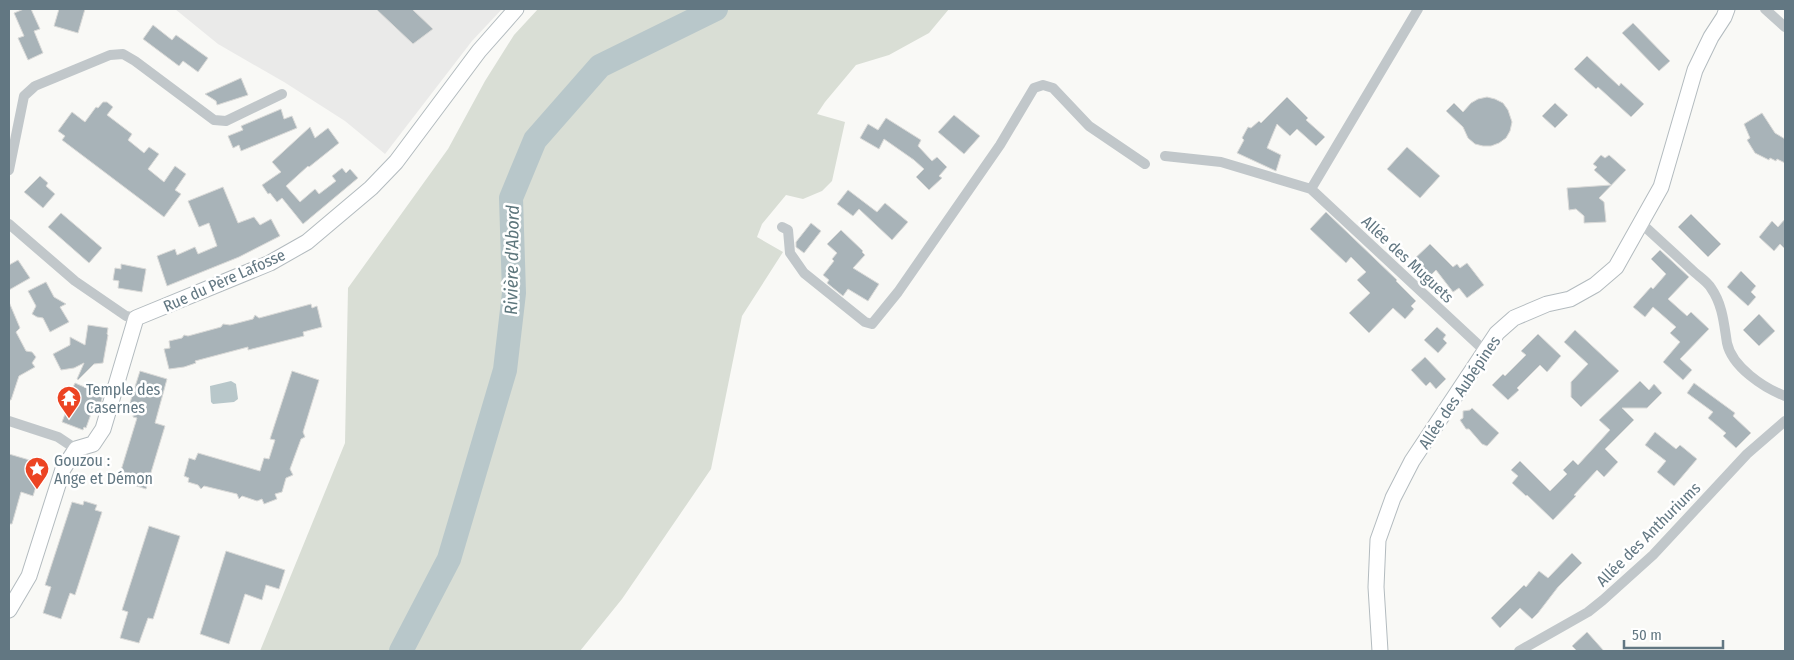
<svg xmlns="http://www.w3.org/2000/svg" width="1794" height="660" viewBox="0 0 1794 660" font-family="'Fira Sans Condensed',sans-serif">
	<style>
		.built { fill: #eaeae9 }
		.green { fill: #d9ded5 }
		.water { fill: #b8c7ca }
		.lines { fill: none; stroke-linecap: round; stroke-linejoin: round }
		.river { stroke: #b8c7ca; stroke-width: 24 }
		.building { fill: #a8b3b8; stroke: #dadad8 }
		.secondary-casing { stroke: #b3bbbf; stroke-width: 17 }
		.street { stroke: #c1c7ca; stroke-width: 10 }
		.secondary { stroke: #fff; stroke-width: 15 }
		.labels { text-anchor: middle; stroke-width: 5; stroke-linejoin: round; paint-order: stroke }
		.street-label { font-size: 16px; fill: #627782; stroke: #fff }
		.poi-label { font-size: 16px; fill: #627782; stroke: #fff; text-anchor: start }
		.water-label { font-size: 18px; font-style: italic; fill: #5d767c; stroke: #fff }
	</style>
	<rect width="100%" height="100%" fill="#f9f9f6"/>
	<!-- built -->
	<path class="built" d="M175 9H502L472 41 385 154 345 121 284 82 218 44Z"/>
	<!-- green -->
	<path class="green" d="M538 9H949L929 33 889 55 856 65 825 102 817 114 845 122 832 181 822 191 803 199 786 195 762 224 757 237 783 252 742 316 711 469 622 599 580 651H260L345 443 348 288 448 149 485 81 514 35Z"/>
	<!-- water -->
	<path class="water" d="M231 381 236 384 238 399 234 402 213 404 211 402 210 386Z"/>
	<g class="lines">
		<!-- river -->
		<path class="river" d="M401 651 449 559 505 370 514 293 511 198 535 140 600 66 716 9"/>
	</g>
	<!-- building -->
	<path class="building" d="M24 9H31L40 29 34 31 43 53 28 60 18 38 24 36 14 13Z
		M59 9H85L78 33 54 26Z
		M376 9H412L433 29 413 44Z
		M1633 23 1670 61 1659 71 1622 33Z
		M153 25 172 40 176 35 208 58 198 72 183 61 179 66 143 39Z
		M1587 56 1619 86 1621 83 1644 104 1631 117 1598 87 1596 89 1574 69Z
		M241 78 248 95 217 105 216 101 205 94Z
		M1287 97 1308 118 1306 120 1325 137 1316 146 1297 129 1290 136 1277 124 1267 148 1281 155 1276 171 1237 153 1244 140 1242 138 1248 127 1251 128 1259 121 1261 123Z
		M1487 97 1495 99 1503 103 1508 110 1512 122 1510 131 1506 138 1499 143 1491 146H1483L1475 144 1468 138 1463 127 1446 111 1454 103 1463 112 1471 103 1478 99Z
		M103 102H107L113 107 107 115 132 134 128 140 144 153 149 147 159 154 148 169 164 182 175 166 186 174 175 190 181 194 164 217 62 140 65 136 58 131 72 112 85 122 96 107 98 108Z
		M1555 103 1568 115 1555 128 1542 116Z
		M281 109 284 119 292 116 297 128 241 151 239 145 233 148 228 136 243 130 241 126Z
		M1762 113 1775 133 1785 139V163L1777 159 1776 161 1770 158 1769 160 1755 153 1747 140 1750 138 1744 124Z
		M954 115 980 136 964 154 938 132Z
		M886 118 921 140 918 146 932 161 937 157 947 167 939 176 942 178 929 190 916 177 924 169 914 160 884 139 879 149 860 138 868 124 878 130Z
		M310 127 315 138 328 128 339 143 309 167 308 166 286 186 300 202 315 189 319 194 336 181 332 176 342 168 346 173 350 169 358 178 303 224 282 198 277 202 270 193 268 194 262 185 281 172 272 162Z
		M1407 147 1440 176 1420 198 1387 169Z
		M1601 155 1605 158 1609 155 1626 170 1599 198 1604 202 1606 222 1584 223V216L1576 209 1569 210 1567 188 1611 185 1594 170 1597 167 1593 164Z
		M40 176 48 183 46 186 55 194 43 208 24 192Z
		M223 187 238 223 254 217 260 225 271 219 280 236 239 257 167 286 157 256 175 249 177 255 195 247 198 254 217 246 209 223 199 227 188 201Z
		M848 190 877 212 885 203 908 222 892 240 859 209 853 216 837 204Z
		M1326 212 1397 280 1396 281 1416 301 1411 306 1414 309 1405 319 1393 308 1369 333 1349 313 1370 293 1357 280 1366 272 1351 257 1346 263 1310 229Z
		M61 213 102 248 89 263 48 227Z
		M1691 214 1721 244 1708 257 1678 227Z
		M1785 219V249L1780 244 1774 251 1759 237 1772 221 1778 227Z
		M811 223 821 231 804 253 796 247V242Z
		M841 230 863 251 862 252 865 255 853 268 879 284 868 301 848 289 843 296 827 283 829 280 823 275 834 261 832 259 837 253 827 244Z
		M1430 244 1453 267 1457 264 1460 268 1467 263 1484 285 1467 298 1459 288 1453 292 1436 270 1428 278 1411 262Z
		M1660 250 1689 277 1668 299 1687 316 1691 312 1709 329 1680 359 1692 370 1683 380 1663 362 1680 342 1670 333 1676 327 1653 307 1645 317 1633 307 1651 287 1653 289 1666 274 1651 259Z
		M18 260 30 278 9 290V265Z
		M121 264 146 269 142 292 118 288 119 281 113 280 115 268 121 269Z
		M1741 271 1756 286 1751 292 1756 297 1748 306 1727 287Z
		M46 282 54 297 66 304 60 307 69 322 50 332 43 318 37 317 32 314 36 306 28 291Z
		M9 302 20 328 16 332 26 351 32 352 36 357 32 363 35 367 19 376 11 400H9Z
		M311 304 312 308 317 306 322 327 303 332 304 336 248 350V347L195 361 196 363 184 367 169 369 164 349 170 348 169 341 182 338 184 335 188 336 221 327 223 324 230 325 253 319 255 315 259 318Z
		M1759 314 1775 331 1759 346 1743 330Z
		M88 325 108 328 107 334 108 335 103 363 94 364 78 380 77 379 84 363 74 368 61 370 53 354 70 345V337L85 345Z
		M1437 327 1446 335 1443 339 1447 343 1438 353 1424 340Z
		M1575 330 1619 371 1581 407 1571 397V382L1588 364 1564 342Z
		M1538 334 1561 356 1547 372 1540 365 1517 388 1519 390 1508 400 1492 385 1503 374 1505 376 1526 355 1521 351Z
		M1425 357 1446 379 1436 389 1430 382 1426 386 1411 370Z
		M140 371 167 379 155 423 165 426 146 489 118 480 137 418 133 417 134 411 128 409Z
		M292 371 319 380 303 432 305 437 301 439 290 469 293 475 286 478 282 492 275 494 277 499 264 504 262 499 257 501 242 496 239 499 237 494 204 486 201 489 198 485 188 482 189 478 184 476 189 458 195 460 198 453 260 471 264 458 269 459 275 440 270 439Z
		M1640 381 1649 390 1654 384 1662 393 1647 408H1622L1634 420 1605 449 1618 462 1604 477 1597 470 1574 495 1576 496 1553 520 1527 495 1526 496 1512 483 1518 476 1511 470 1520 461 1550 491 1567 474 1563 470 1573 460 1578 465 1610 430 1599 420Z
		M75 383 103 395 98 413 92 411 86 428 84 427 83 430 62 422 70 401 67 400Z
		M1694 383 1735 413 1733 416 1751 433 1736 448 1723 436 1726 433 1708 418 1713 412 1687 393Z
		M1472 408 1499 433 1487 446 1482 444 1469 429H1466L1460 420 1463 418V411L1470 410Z
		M1655 432 1676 449 1680 445 1697 459 1674 486 1657 472 1666 461 1645 445Z
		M9 454 43 464 33 496 21 492 12 524H9Z
		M84 501 97 505 95 510 102 512 75 595 70 593 61 619 43 613 51 587 45 585 72 502 83 505Z
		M149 526 180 536 153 619 148 618 139 643 120 638 128 612 122 610Z
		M226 551 285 570 279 589 266 585 262 600 245 594 229 644 200 634Z
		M1572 553 1582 563 1558 587 1538 613 1532 619 1520 608 1500 628 1491 618 1524 585 1526 587 1539 571 1548 578Z
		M1587 632 1604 651H1577L1572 646Z"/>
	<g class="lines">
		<defs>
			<path id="secondary" d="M9 610 29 576 63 469 76 449 93 444 103 429 136 318 270 263 307 242 371 188 396 162 479 51 516 9
				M1380 651 1376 587 1378 540 1393 498 1412 461 1497 333 1514 318 1547 304 1570 299 1595 285 1616 267 1661 187 1695 70 1711 37 1724 17 1727 9"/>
		</defs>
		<!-- secondary casing -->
		<use href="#secondary" class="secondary-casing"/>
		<!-- street -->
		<path class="street" d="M1765 9 1785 27
			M1165 156 1221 162 1311 189 1485 351
			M9 170 24 96 35 86 110 55 123 54 135 61 214 120 226 121 282 94
			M1311 189 1418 9
			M1641 223C1658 239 1675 254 1692 270 1698 276 1707 281 1711 288 1723 305 1724 325 1727 343 1732 367 1764 388 1785 396
			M9 224 75 281 126 316 136 318
			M782 227 788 230 790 253 804 273 865 322 872 324 898 292 1000 145 1034 88 1043 85 1053 88 1089 126 1145 164
			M9 421 58 437 76 449
			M1519 651 1588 612 1603 600 1653 555 1747 454 1785 421"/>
		<!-- secondary -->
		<use href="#secondary" class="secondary"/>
	</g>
	<!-- icons -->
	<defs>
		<symbol id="temple-pin" viewBox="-11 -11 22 30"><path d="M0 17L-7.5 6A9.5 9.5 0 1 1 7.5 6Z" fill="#ec4423" stroke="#fff"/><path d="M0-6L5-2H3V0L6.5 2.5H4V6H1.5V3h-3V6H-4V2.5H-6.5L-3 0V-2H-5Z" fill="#fff"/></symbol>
		<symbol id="sight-pin" viewBox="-11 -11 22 30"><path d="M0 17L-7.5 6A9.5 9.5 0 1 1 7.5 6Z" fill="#ec4423" stroke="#fff"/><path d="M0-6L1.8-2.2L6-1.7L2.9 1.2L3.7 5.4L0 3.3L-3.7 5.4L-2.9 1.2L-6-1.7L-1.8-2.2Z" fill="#fff"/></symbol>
	</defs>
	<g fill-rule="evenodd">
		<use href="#temple-pin" x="55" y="384" width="28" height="38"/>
		<use href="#sight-pin" x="23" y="455" width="28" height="38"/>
	</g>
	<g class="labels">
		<!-- street labels -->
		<g class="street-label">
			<text transform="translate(1408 259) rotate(43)" y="6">Allée des Muguets</text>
			<text transform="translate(224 280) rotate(-24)" y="6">Rue du Père Lafosse</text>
			<text transform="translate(1459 392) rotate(-56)" y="6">Allée des Aubépines</text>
			<text transform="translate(1648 534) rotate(-45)" y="6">Allée des Anthuriums</text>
		</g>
		<!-- poi labels -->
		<g class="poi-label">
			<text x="86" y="395">Temple des<tspan x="86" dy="18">Casernes</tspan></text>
			<text x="54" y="466">Gouzou :<tspan x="54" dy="18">Ange et Démon</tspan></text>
		</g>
		<!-- water labels -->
		<g class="water-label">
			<text transform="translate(512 260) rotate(-89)" y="6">Rivière d'Abord</text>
		</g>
	</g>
	<!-- border -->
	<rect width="1794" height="660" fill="none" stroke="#627782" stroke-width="20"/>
	<!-- scale -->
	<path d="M1624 640v8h99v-8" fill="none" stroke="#627782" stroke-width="2.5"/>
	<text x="1632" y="640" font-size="15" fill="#627782" stroke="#ffffff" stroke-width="4" paint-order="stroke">50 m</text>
</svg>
